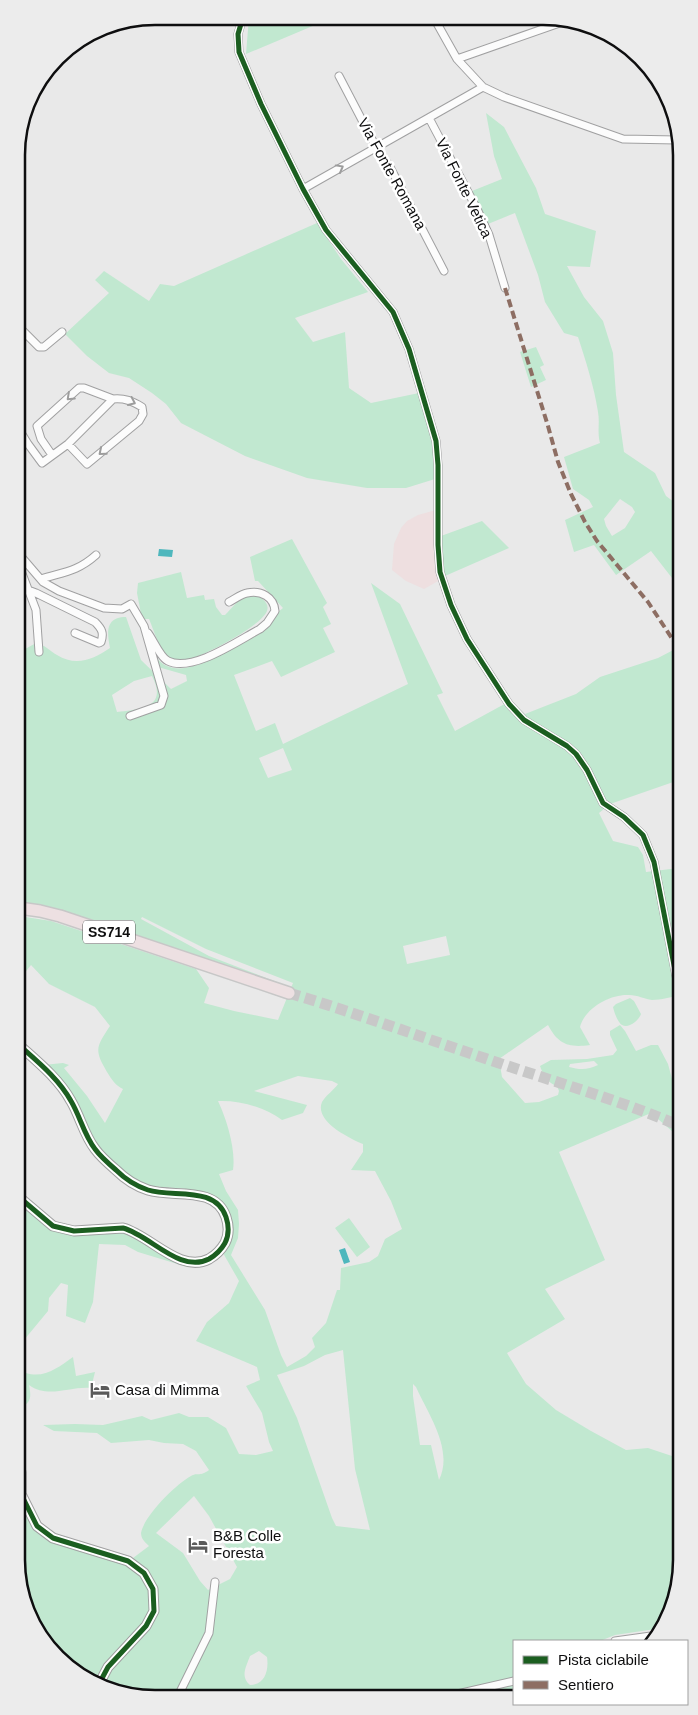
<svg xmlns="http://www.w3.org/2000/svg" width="698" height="1715" viewBox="0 0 698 1715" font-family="Arial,sans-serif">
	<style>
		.industrial { fill: #eedfe0 }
		.green { fill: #c1e8d0; fill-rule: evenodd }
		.water { fill: #4eb7bd }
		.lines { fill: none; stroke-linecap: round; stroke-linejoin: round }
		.trunk-tunnel { stroke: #c8c8c8; stroke-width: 11; stroke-dasharray: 11 5.5; stroke-linecap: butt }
		.minor-casing { stroke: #a0a0a1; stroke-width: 9 }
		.tertiary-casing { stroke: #a0a0a1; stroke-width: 11 }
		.trunk-casing { stroke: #c7c7c7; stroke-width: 14 }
		.minor { stroke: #fcfcfc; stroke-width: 7 }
		.tertiary { stroke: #fcfcfc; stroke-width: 9 }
		.trunk { stroke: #ede0e2; stroke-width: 11 }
		.quiet { stroke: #8d6e63; stroke-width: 4; stroke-dasharray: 8 4; stroke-linecap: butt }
		.cycleway-casing { stroke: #fff; stroke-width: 8 }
		.cycleway { stroke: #1b5e20; stroke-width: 5 }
		.oneway { stroke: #9d9d9d }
		.labels { text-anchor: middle; stroke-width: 5; stroke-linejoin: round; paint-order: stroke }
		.shield { fill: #fff; stroke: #565657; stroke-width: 1 }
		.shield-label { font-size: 14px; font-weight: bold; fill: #0e0e0f }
		.street-label { font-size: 15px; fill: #0e0e0f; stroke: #fff }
		.poi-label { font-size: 15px; fill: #0e0e0f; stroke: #fff; text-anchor: start }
		.rim { fill: none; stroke: #0e0e0f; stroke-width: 2.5 }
	</style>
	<rect width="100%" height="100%" fill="#e9e9e9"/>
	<!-- industrial -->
	<path class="industrial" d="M436 510 440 580 424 589 406 581 392 570 394 544 401 528 407 521 418 515Z"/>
	<!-- green -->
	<path class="green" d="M249 17H334L246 54Z
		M486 113 504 127 536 188 545 214 596 231 590 267 567 266 584 297 603 321 613 353 616 395 624 452 655 473 666 496 678 505 679 587 651 551 616 575 594 545 574 552 565 520 593 507 589 500 573 489 564 457 600 443C597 432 600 423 598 412 594 386 586 362 578 337L564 333 545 302 538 275 515 213 488 224 472 191 502 179 494 156ZM620 499 632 507 635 512 625 528 612 536 606 526 604 519Z
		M317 223 341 259 368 292 295 318 313 342 345 332 349 388 371 403 419 393 434 441 435 479 406 488H367L307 478 245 456 181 423 166 404 152 393 129 378 109 373 87 356 65 334 109 293 95 280 104 271 149 301 160 284 174 286Z
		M536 347 544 365 540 367 546 380 531 387 520 352Z
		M482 521 509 548 445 576 443 568 441 536Z
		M292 539 327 603 323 607 331 624 323 628 335 652 281 677 272 661 234 675 256 731 275 723 283 744 408 684 371 583 400 604 443 693 437 695 455 731 510 701 525 714 576 694 600 677 658 658 679 647V780L610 804 599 813 613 841 638 847 643 855 646 872 679 868 680 918 673 920 680 946V995C671 997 661 1000 652 1000 644 999 638 995 629 995 610 994 585 1008 580 1027L590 1045C568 1048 558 1044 548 1025L499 1059 502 1077 525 1103 539 1102 558 1095 559 1091 557 1086C548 1083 543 1075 540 1066L551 1060 587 1059 613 1055 617 1050 610 1035V1031L620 1025 625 1031 636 1051 651 1045H658L668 1064 672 1079 680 1083V1138L651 1113 559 1152 605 1260 545 1289 565 1319 507 1353 526 1384 556 1410 591 1431 626 1450 648 1448 681 1459V1569L671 1613 662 1628 615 1635 600 1641H514V1679L508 1682 447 1695 128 1696 63 1664 21 1596V1496L35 1527 130 1563 133 1558 149 1546C145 1542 141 1539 141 1533 144 1516 176 1484 191 1476 198 1472 200 1477 209 1470L196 1451 183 1444 164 1443 149 1440 111 1443 97 1433 54 1431 43 1425 75 1424 103 1425 142 1416 151 1420 179 1413 189 1417H208L226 1428 239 1454 256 1455 273 1451 269 1442 262 1413 246 1386 260 1380 257 1367 196 1341 207 1322 229 1303 239 1281 223 1253 210 1263 195 1267 184 1266 138 1252 125 1245 99 1244 93 1302 85 1323 66 1316 68 1285 61 1283 49 1298 48 1311 24 1340 20 1342V1201L51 1227 122 1230 175 1259 209 1260 230 1232 215 1197C205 1193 196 1190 186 1189 173 1187 160 1188 147 1185 105 1172 67 1101 43 1065L63 1063 69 1065 64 1068 87 1096 105 1123 123 1089C115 1085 112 1080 107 1072 94 1050 96 1047 110 1026L95 1007 49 984 31 965 19 980V916L51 921 196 969 209 988 204 1003 234 1011 278 1020 293 983 206 949 142 917 141 919 209 956 287 986 288 988 97 922 56 909 19 903 18 653 36 643C45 645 50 651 57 655 76 667 94 659 110 648 107 633 105 617 126 617L141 660 171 689 187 681 186 675 158 667 152 649C156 656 159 663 167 666 188 676 227 652 245 640 258 631 270 618 283 608L258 581H255L250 557ZM152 676C168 707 142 709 117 712L112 695 134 681ZM283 748 292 770 268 778 259 758ZM446 936 450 955 407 964 403 946ZM594 1061 598 1065C588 1070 580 1070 569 1067L570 1064ZM298 1076 332 1081 338 1084C334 1090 326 1095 322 1102 314 1121 349 1138 363 1144V1152L351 1170 375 1171 391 1201 402 1229 385 1239 378 1256 369 1262 341 1268 340 1290H337L326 1323 312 1338 315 1347 306 1356 287 1367 281 1355 265 1310 231 1255 238 1238 239 1224 238 1210 226 1191 219 1174 233 1170C236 1150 227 1120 218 1101 239 1100 265 1107 282 1120L303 1113 307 1105 254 1091ZM343 1350 355 1469 370 1530 336 1526 332 1518 297 1418 277 1375 304 1366 325 1355ZM413 1384 416 1387C428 1414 454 1450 439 1480L431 1445H420L413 1396ZM194 1496 209 1516 237 1567 230 1579 208 1590 200 1581 183 1553 156 1533ZM259 1651 267 1657C269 1670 265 1685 250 1685 240 1677 246 1667 250 1656Z
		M181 572 187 598 204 595 205 600 214 599 216 607 222 615H225C231 609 237 601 244 596 253 591 271 600 267 611 261 626 209 653 193 658 185 660 175 662 168 657 160 651 153 628 149 619H142L137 593 138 583Z
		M630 998 634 1001 641 1014C639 1020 629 1029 622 1025 618 1023 614 1012 613 1007L616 1004Z
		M349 1218 370 1247 357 1257 335 1228Z
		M20 1357 26 1373C44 1379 59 1367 73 1357L76 1376 95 1372 91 1388C70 1386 48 1399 29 1385 31 1395 32 1403 21 1407Z
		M514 1685V1694L467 1695Z"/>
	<!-- water -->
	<path class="water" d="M159 549 173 550 172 557 158 556Z
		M345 1248 350 1262 344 1264 339 1250Z"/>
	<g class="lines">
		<!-- trunk-tunnel -->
		<path class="trunk-tunnel" d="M289 993C356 1013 421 1037 487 1059 551 1081 617 1099 680 1126"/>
		<defs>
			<path id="minor" d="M243 17 238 34 239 52 261 104 303 189 326 230 393 312 409 349 436 441 438 465V545L440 572 451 605 467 639 509 704 524 720 567 746 576 754 587 770 603 803 624 817 643 835 654 862 680 996
				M434 18 457 59 483 87 504 97 623 139 677 140
				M457 59 571 19
				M339 76 376 147 390 167 444 271
				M429 118 477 209 489 235 505 288
				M303 189 483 87
				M17 325 39 347H44L62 332
				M17 426 28 444 42 463 68 444 113 399C125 398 132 401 142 407L143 414 139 421 87 464 68 444
				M52 455 41 439 37 426 79 388H84L113 399
				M18 462 19 466 18 471
				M18 553 43 582 59 591 104 608 122 609 131 604 144 626 164 696 161 705 130 716
				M18 563 36 610 39 652
				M41 579C63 572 77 572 96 555
				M28 590 36 593 95 622C102 629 104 633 101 642L99 643 75 633
				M148 633C154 641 160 657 168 661 192 673 239 640 260 629L267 623 275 611C274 597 261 590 247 593 241 594 235 599 229 602
				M615 1641 658 1635
				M453 1695 514 1681
				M178 1696 209 1633 215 1582"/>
			<path id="tertiary" d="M19 1045C38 1062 59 1079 71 1101 80 1116 84 1135 95 1149 100 1156 109 1164 116 1170 125 1179 136 1186 148 1190 173 1198 215 1185 226 1217 229 1226 229 1235 225 1243 221 1250 216 1255 209 1259 180 1274 150 1235 123 1228L74 1231 53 1226 20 1198
				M21 1472V1494L37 1526 53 1538 128 1561 144 1573 153 1589 154 1611 146 1626 108 1667 100 1682"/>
			<path id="trunk" d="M19 908 40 911 60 916 289 993"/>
		</defs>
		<!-- minor casing -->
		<use href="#minor" class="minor-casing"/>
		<!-- tertiary casing -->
		<use href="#tertiary" class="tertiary-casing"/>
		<!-- trunk casing -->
		<use href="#trunk" class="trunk-casing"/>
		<!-- minor -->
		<use href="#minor" class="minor"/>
		<!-- tertiary -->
		<use href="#tertiary" class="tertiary"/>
		<!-- trunk -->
		<use href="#trunk" class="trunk"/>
		<!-- quiet -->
		<path class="quiet" d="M505 288 548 426 558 462 571 494 585 522 597 541 648 602 679 649"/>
		<defs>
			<path id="cycleway" d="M243 17 238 34 239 52 261 104 303 189 326 230 393 312 409 349 436 441 438 465V545L440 572 451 605 467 639 509 704 524 720 567 746 576 754 587 770 603 803 624 817 643 835 654 862 680 996
				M19 1045C38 1062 59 1079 71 1101 80 1116 84 1135 95 1149 100 1156 109 1164 116 1170 125 1179 136 1186 148 1190 173 1198 215 1185 226 1217 229 1226 229 1235 225 1243 221 1250 216 1255 209 1259 180 1274 150 1235 123 1228L74 1231 53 1226 20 1198
				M21 1472V1494L37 1526 53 1538 128 1561 144 1573 153 1589 154 1611 146 1626 108 1667 100 1682"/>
		</defs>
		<!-- cycleway casing -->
		<use href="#cycleway" class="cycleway-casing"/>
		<!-- cycleway -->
		<use href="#cycleway" class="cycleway"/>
	</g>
	<!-- one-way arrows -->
	<defs><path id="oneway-chevron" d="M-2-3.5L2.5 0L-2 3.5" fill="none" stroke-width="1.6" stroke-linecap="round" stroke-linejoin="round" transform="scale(1.25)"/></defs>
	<g class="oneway">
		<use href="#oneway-chevron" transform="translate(340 168) rotate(-29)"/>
		<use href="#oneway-chevron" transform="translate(70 397) rotate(137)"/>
		<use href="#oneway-chevron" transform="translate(132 402) rotate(25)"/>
		<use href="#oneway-chevron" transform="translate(102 452) rotate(140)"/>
	</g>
	<!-- icons -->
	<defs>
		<symbol id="hotel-bare" viewBox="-9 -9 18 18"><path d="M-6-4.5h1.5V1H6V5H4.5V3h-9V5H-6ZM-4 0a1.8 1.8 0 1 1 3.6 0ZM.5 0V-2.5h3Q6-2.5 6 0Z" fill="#5b5b5b" stroke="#fff" stroke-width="2.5" paint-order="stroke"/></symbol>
	</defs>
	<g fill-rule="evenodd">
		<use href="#hotel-bare" x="86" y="1376" width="28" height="28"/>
		<use href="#hotel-bare" x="184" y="1531" width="28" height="28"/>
	</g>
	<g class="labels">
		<!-- shield labels -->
		<rect class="shield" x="83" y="920.5" width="52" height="23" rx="4"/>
		<g class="shield-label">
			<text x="109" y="937">SS714</text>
		</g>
		<!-- street labels -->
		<g class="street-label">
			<text transform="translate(392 174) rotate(61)" y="5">Via Fonte Romana</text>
			<text transform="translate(464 188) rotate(64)" y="5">Via Fonte Vetica</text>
		</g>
		<!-- poi labels -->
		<g class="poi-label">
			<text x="115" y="1395">Casa di Mimma</text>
			<text x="213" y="1541">B&amp;B Colle<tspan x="213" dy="17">Foresta</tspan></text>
		</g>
	</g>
	<!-- crop -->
	<path d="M0 0H698V1715H0ZM155 25H543A130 130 0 0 1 673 155V1560A130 130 0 0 1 543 1690H155A130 130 0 0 1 25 1560V155A130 130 0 0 1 155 25Z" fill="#ececec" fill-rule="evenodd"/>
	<path class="rim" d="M155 25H543A130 130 0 0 1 673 155V1560A130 130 0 0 1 543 1690H155A130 130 0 0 1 25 1560V155A130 130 0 0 1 155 25Z"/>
	<!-- legend -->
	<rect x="513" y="1640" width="175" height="65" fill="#ffffff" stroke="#9f9f9f"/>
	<rect x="523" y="1656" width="25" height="8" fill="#1b5e20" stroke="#9f9f9f"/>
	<text x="558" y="1665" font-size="15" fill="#0e0e0f">Pista ciclabile</text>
	<rect x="523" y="1681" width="25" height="8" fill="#8d6e63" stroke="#9f9f9f"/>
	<text x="558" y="1690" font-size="15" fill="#0e0e0f">Sentiero</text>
</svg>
